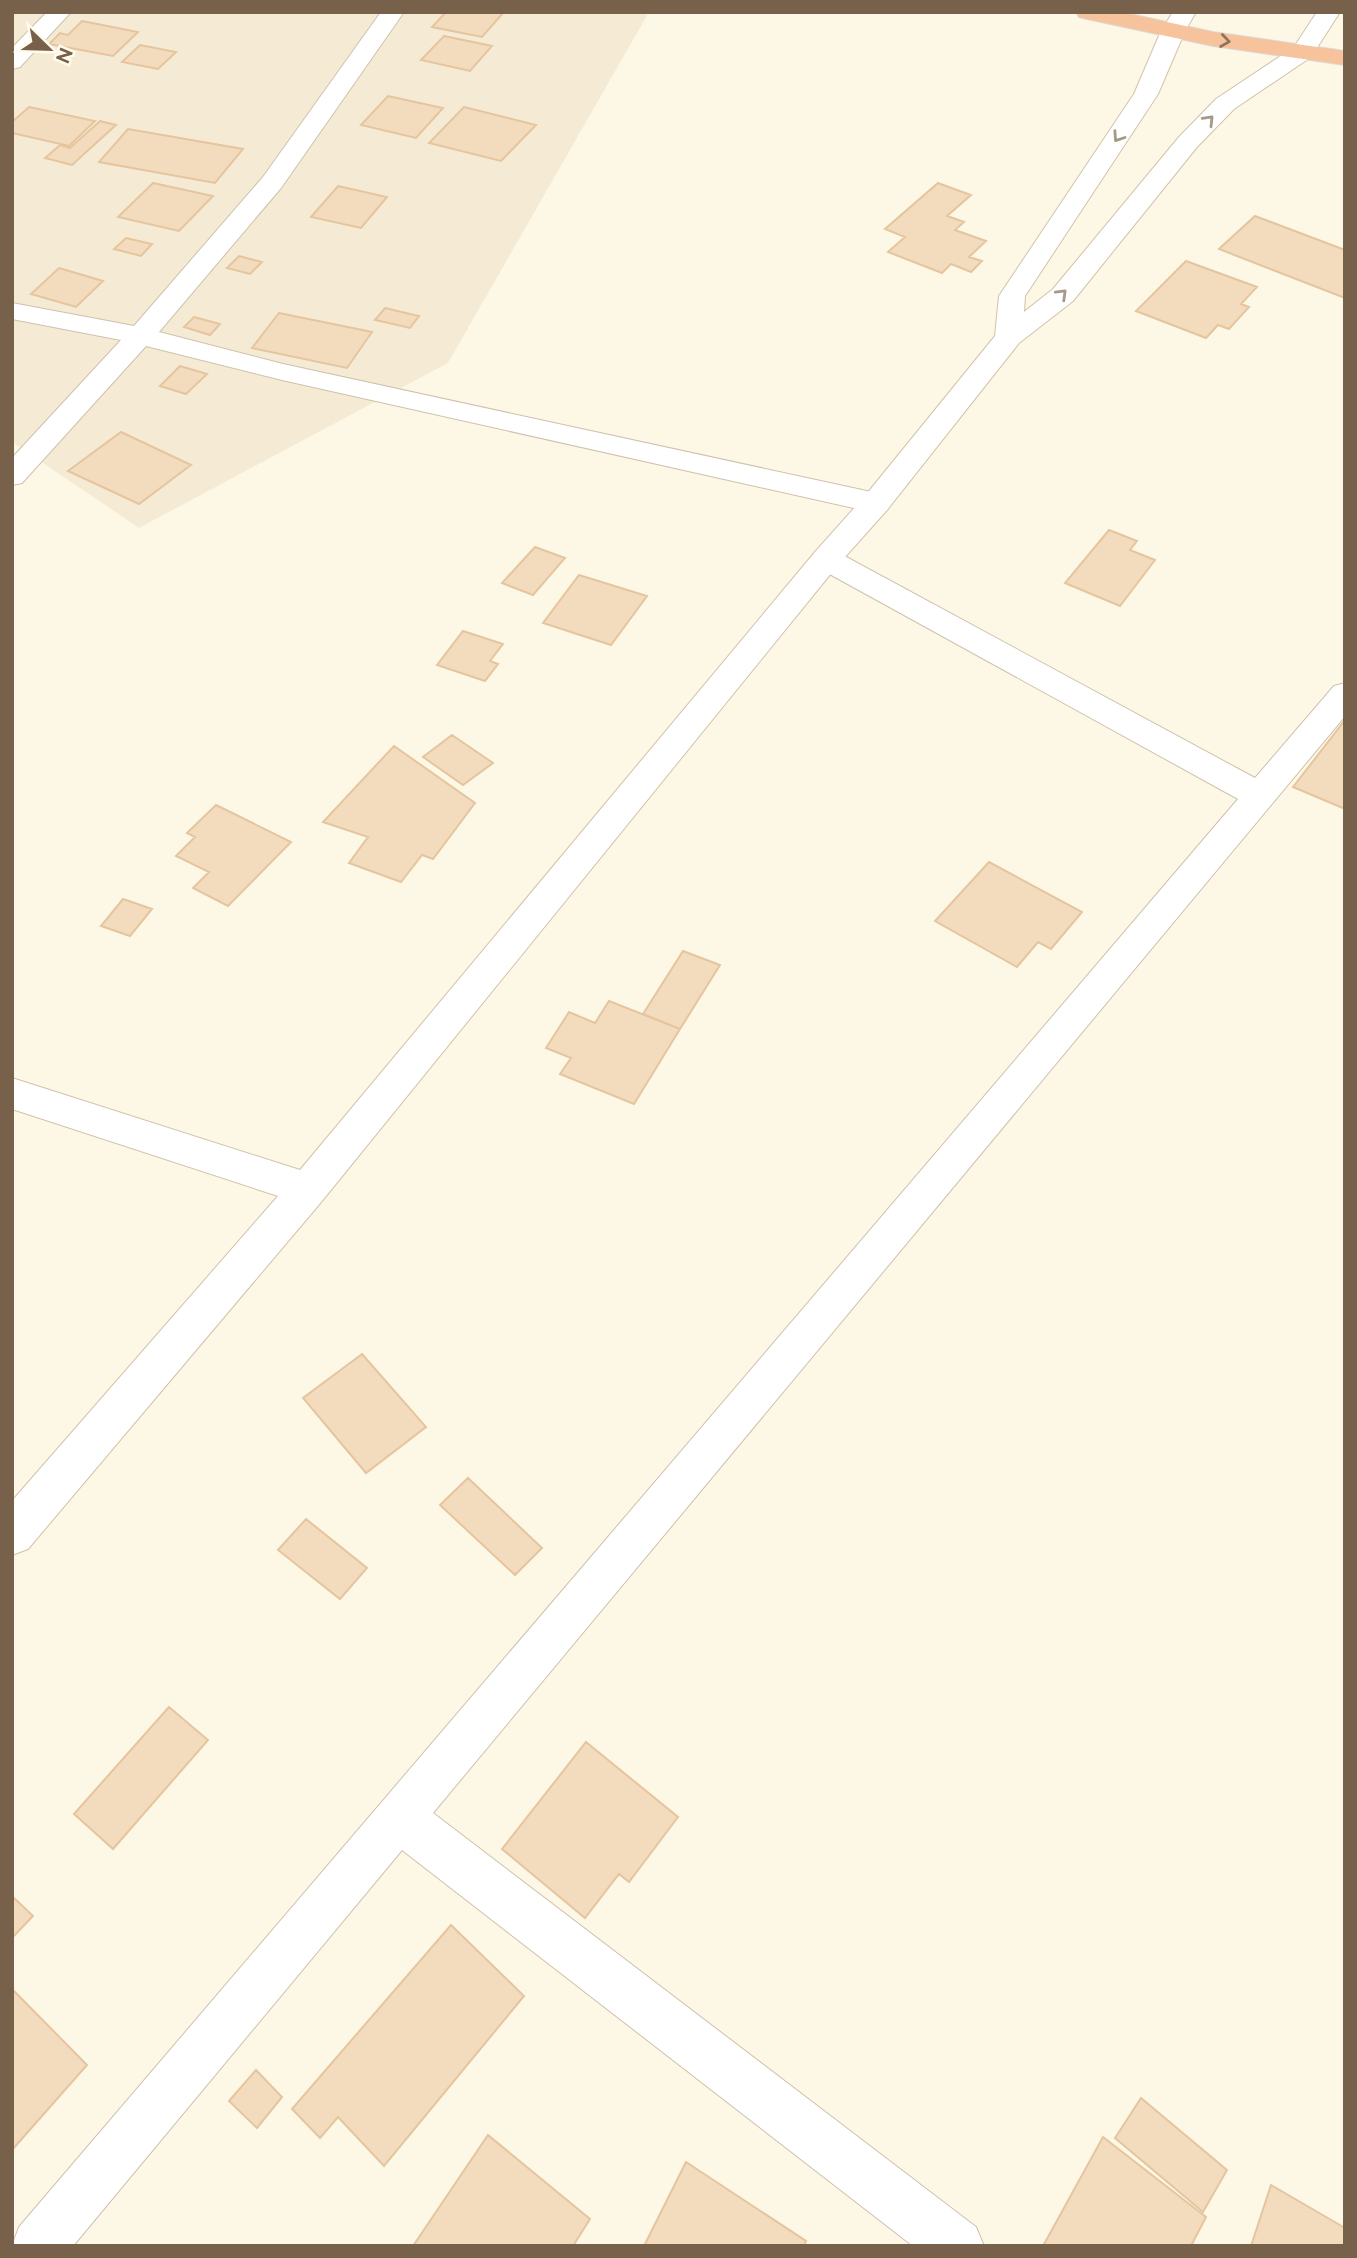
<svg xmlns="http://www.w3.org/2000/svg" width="1357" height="2258" viewBox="0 0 1357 2258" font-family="Raleway,sans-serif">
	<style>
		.residential { fill: #f5ebd5 }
		.building { fill: #f3dbbe; stroke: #e5c59e; stroke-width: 2 }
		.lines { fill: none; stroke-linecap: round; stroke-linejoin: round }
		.street-casing { stroke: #cfc1ac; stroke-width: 2 }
		.secondary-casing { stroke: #d2c2a9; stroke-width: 2 }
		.highway-casing { stroke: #ded9d4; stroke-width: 2 }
		.street { fill: #fff; fill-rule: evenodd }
		.secondary { fill: #fff; fill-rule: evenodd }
		.highway { fill: #f7c39d; fill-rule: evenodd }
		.oneway { stroke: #91755b }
		.oneway2 { stroke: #a79889 }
	</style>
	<rect width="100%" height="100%" fill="#fdf8e6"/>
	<!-- residential -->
	<path class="residential" d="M12 12H649L448 363 139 528 12 442Z"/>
	<!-- building -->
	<path class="building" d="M446 12H499L503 13 482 37 432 27Z
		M82 21 138 32 113 56 49 44 60 33 68 35Z
		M444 36 492 46 470 71 421 60Z
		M140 45 176 52 158 69 122 62Z
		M388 96 443 108 416 138 361 125Z
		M29 107 95 121 69 146 12 133V122Z
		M464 107 536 125 501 161 429 143Z
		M100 121 116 125 72 165 45 158 60 145 70 148Z
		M128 129 243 149 215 183 99 162Z
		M153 183 213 196 179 231 118 217Z
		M938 183 971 195 947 216 964 222 955 230 986 241 969 257 982 261 971 272 951 264 942 273 888 252 905 237 885 229Z
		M338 186 387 197 361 228 311 217Z
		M1255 216 1345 250V298L1219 249Z
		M126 238 152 244 141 256 114 249Z
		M239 256 262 262 250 274 227 268Z
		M1186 261 1257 287 1241 304 1249 307 1229 329 1218 325 1206 338 1136 311Z
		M59 268 103 281 76 307 31 294Z
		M385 308 419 316 410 328 375 320Z
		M279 313 372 332 347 368 252 348Z
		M194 317 220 324 210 335 184 327Z
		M180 366 207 374 186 394 160 386Z
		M121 432 191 465 139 504 68 471Z
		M1109 530 1137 541 1130 550 1155 560 1120 606 1065 583Z
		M535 547 565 558 533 595 502 583Z
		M579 575 647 596 611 645 543 623Z
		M463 631 503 644 490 661 498 664 485 681 437 665Z
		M1345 720V809L1293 787Z
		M452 735 493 763 463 785 423 757Z
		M394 746 475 803 433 859 422 855 401 882 349 863 368 837 323 822Z
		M216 805 291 842 228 906 193 888 209 872 176 856 195 837 187 833Z
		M989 862 1082 912 1051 949 1038 942 1017 967 935 921Z
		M123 899 152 909 130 936 101 926Z
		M683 951 720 965 680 1029 643 1014Z
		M609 1001 680 1029 634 1104 560 1074 571 1058 546 1048 569 1012 595 1023Z
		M362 1354 426 1427 366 1473 303 1398Z
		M468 1478 542 1548 515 1575 440 1505Z
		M306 1519 367 1568 340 1599 278 1550Z
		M169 1707 208 1740 113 1849 74 1814Z
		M586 1742 678 1817 629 1882 619 1874 585 1918 502 1849Z
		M12 1896 33 1916 12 1938Z
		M451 1925 524 1996 384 2166 338 2117 320 2138 292 2109Z
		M12 1989 87 2065 12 2150Z
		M256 2070 282 2097 257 2128 229 2101Z
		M1141 2098 1227 2170 1203 2212 1115 2138Z
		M488 2135 590 2219 573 2246H413Z
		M1103 2137 1206 2217 1191 2246H1043Z
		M686 2162 806 2241 804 2246H644Z
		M1271 2185 1345 2228V2246H1251Z"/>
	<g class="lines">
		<defs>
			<path id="street" d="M47 12H71L20 67 12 69V48Z
				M381 12H404L281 188 159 332 283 364 876 493 887 496 891 503 887 510 876 513 282 380 146 346 22 483 12 485V458L121 340 12 319V303L134 326 263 177Z
				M826 549 837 552 1255 778 1334 686 1345 683V716L433 1813 976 2227 984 2246H913L402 1850 73 2246H12L19 2227 1238 799 815 566 811 559 815 552Z"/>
			<path id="secondary" d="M1173 12H1196L1185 31 1158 94 1025 296 1024 312 1053 289 1179 137 1216 99 1294 47 1317 12H1340L1311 57 1234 109 1197 147 1073 301 1019 343 887 510 837 566 322 1201 28 1549 12 1555V1501L278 1196 12 1109V1078L300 1170 815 552 865 496 995 336 999 296 1134 94 1161 31Z"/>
			<path id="highway" d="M1076 12H1121L1213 32 1345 51V65L1213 46 1087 19 1079 17Z"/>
		</defs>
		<!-- street casing -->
		<use href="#street" class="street-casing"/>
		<!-- secondary casing -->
		<use href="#secondary" class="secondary-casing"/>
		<!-- highway casing -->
		<use href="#highway" class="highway-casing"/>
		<!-- street -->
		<use href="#street" class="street"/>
		<!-- secondary -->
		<use href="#secondary" class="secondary"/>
		<!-- highway -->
		<use href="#highway" class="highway"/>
	</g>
	<!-- one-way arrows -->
	<defs><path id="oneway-chevron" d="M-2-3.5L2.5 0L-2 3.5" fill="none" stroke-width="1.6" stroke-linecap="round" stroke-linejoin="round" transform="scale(1.75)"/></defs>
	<use class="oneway" href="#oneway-chevron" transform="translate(1225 41) rotate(8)"/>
	<g class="oneway2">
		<use href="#oneway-chevron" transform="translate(1209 120) rotate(-46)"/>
		<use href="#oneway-chevron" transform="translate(1118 137) rotate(124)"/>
		<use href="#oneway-chevron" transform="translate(1062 294) rotate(-44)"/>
	</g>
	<!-- border -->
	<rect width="1357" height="2258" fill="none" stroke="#77614a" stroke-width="28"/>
	<!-- north arrow -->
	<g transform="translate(49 49) rotate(113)" stroke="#fffbed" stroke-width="5" paint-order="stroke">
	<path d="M0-5L12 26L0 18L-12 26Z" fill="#77614a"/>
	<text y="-10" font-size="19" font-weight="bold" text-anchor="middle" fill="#77614a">N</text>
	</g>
</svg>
